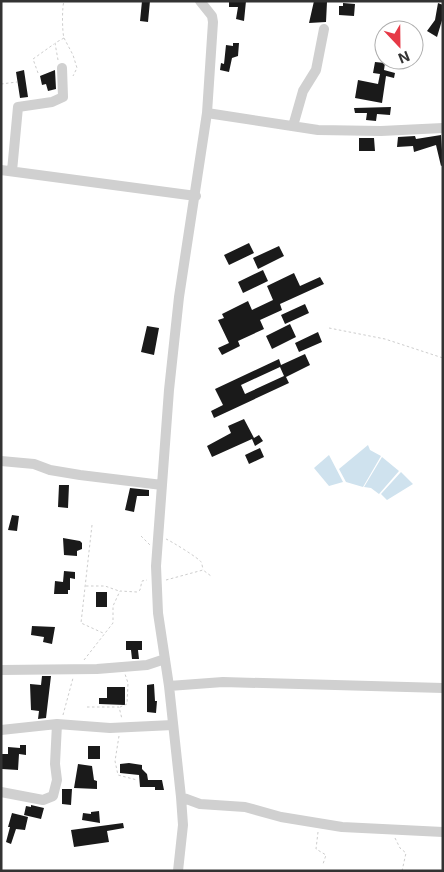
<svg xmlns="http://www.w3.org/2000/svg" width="444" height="872" viewBox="0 0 444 872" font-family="Inter,sans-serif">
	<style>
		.water { fill: #cfe2ee }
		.building { fill: #1a1a1a; fill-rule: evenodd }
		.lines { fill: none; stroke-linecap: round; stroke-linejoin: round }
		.path { stroke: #cdcdcd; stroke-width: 1; stroke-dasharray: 2.5 2.5; stroke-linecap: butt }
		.minor { stroke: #d0d0d0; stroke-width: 10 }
	</style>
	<rect width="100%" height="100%" fill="#fff"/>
	<!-- water -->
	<path class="water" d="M368 445 370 450 381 456 363 487 346 482 339 469Z
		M329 455 343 482 329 486 314 468Z
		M382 457 399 471 379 494 371 488 364 487Z
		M401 472 413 484 387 500 381 494Z"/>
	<!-- building -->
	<path class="building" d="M142 1H150L148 22 140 21Z
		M229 1H246L244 21 236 19 238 7H229Z
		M314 1 327 2 326 22 309 23Z
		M343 3 355 4 354 16 339 15V6H343Z
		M438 3 443 5V17L437 37 427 31 435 20Z
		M233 43H239L238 56 232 58 229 72 220 70 221 63 224 64 226 45 233 46Z
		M375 62 385 63 384 70 395 73 394 78 386 76 382 103 355 98 358 80 378 84 380 74 373 73Z
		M24 70 28 97 20 98 16 72Z
		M55 70 56 89 48 91 46 84 42 85 40 76Z
		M391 107 390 115 377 114 376 121 366 120 367 113H355L354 108Z
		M441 135 443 165 441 166 436 145 414 152 413 146 397 147 398 137 415 136 416 139Z
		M359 138H374L375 151H359Z
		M249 243 254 253 229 265 224 255Z
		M279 246 284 256 258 269 253 258Z
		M263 270 268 281 243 293 238 282Z
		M294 273 300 286 320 277 324 284 280 304 282 310 260 320 264 329 238 341 240 346 222 355 218 348 229 343 218 320 224 318 222 314 248 301 252 310 273 300 267 286Z
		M305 304 309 313 285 324 281 315Z
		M290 324 296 337 272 349 266 336Z
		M147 326 159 328 154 355 141 352Z
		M318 332 322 342 299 352 295 343Z
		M305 354 310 365 286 377 289 383 214 418 211 411 223 405 215 389 279 359 281 365ZM280 367 284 376 245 394 241 385Z
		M244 419 254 438 259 435 263 441 255 446 252 439 212 457 207 446 231 433 228 426Z
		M260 448 264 457 249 464 245 455Z
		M59 485H69L68 508 58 507Z
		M130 488 149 490V496H137L134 512 125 510Z
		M12 515 19 516 17 531 8 530Z
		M63 538 80 541 82 543V549L77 551V556L64 555Z
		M64 571 75 572V579L70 578V590H68V594H54L55 581 63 582Z
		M96 592H107V607H96Z
		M32 626 55 627 52 644 43 642 44 637 31 635Z
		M126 641H142V650H138L139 659H132L131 650H126Z
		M42 676H51L46 718 38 719 39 711 31 710 30 684 41 685Z
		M154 684 155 701H157L156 713 147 712V685Z
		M107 687H125V705L99 704V698H107Z
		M20 745H26V755L19 754 18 770 2 769 1 754H8V747L20 748Z
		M88 746H100V759H88Z
		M129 763 142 765V769L147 774 148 780H162L164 790H155V787H140L139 775 120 773V764Z
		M78 764 92 766 94 780 97 781V789L74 788Z
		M62 789H72L71 805 62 804Z
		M31 805 44 808 41 819 24 815 26 806 31 807Z
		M99 811 100 823 82 820 83 813 91 814V812Z
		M12 813 28 817 25 830 16 829 11 844 6 842 10 827H8Z
		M123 823 124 828 107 831 109 842 74 847 71 830Z"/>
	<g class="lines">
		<!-- path -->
		<path class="path" d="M64 38 73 55 77 68 73 76
			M58 60 55 43 64 38C62 31 62 7 64 1
			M38 73 33 59 54 44
			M1 84 17 82
			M329 328 385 339 443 358
			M92 525 81 623 103 633
			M141 536 150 545
			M166 539C171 541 200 559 201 562 202 563 203 570 203 570
			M166 580 203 570 211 576
			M86 586H105L119 591
			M84 660 113 623V606L120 591 137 592 140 590 142 581 147 580
			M87 707H119L122 719
			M120 707 127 704 128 683 125 674
			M63 715 73 678
			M119 736 115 761 118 775 137 780
			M318 832 316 849 326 855 323 864
			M395 838 400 848 406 853 402 871"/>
		<!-- minor -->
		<path class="minor" d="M207 113 318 130 381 131 443 128
			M293 126 303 91 316 70 324 29
			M1 170 196 196
			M12 171 18 107 52 102 63 97 62 68
			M1 461 34 464 50 470 80 475 162 485
			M1 670 97 669 147 665 165 659
			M169 686 223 682 443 688
			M1 730 57 724 110 728 173 725
			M1 792 43 800 53 796 57 780 55 764 57 724
			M181 797 200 804 245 807 281 817 342 827 443 832
			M178 871 183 825 181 797 169 686 158 613 156 566 169 390 179 297 207 113 213 22 212 16 200 1"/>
	</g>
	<!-- border -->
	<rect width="444" height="872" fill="none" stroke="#333333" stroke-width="5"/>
	<!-- north arrow -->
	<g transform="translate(399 45) rotate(158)"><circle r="24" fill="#ffffff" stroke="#adadad"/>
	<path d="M0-4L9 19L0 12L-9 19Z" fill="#e63946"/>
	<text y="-8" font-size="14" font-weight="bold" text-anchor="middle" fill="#333333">N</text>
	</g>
</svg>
